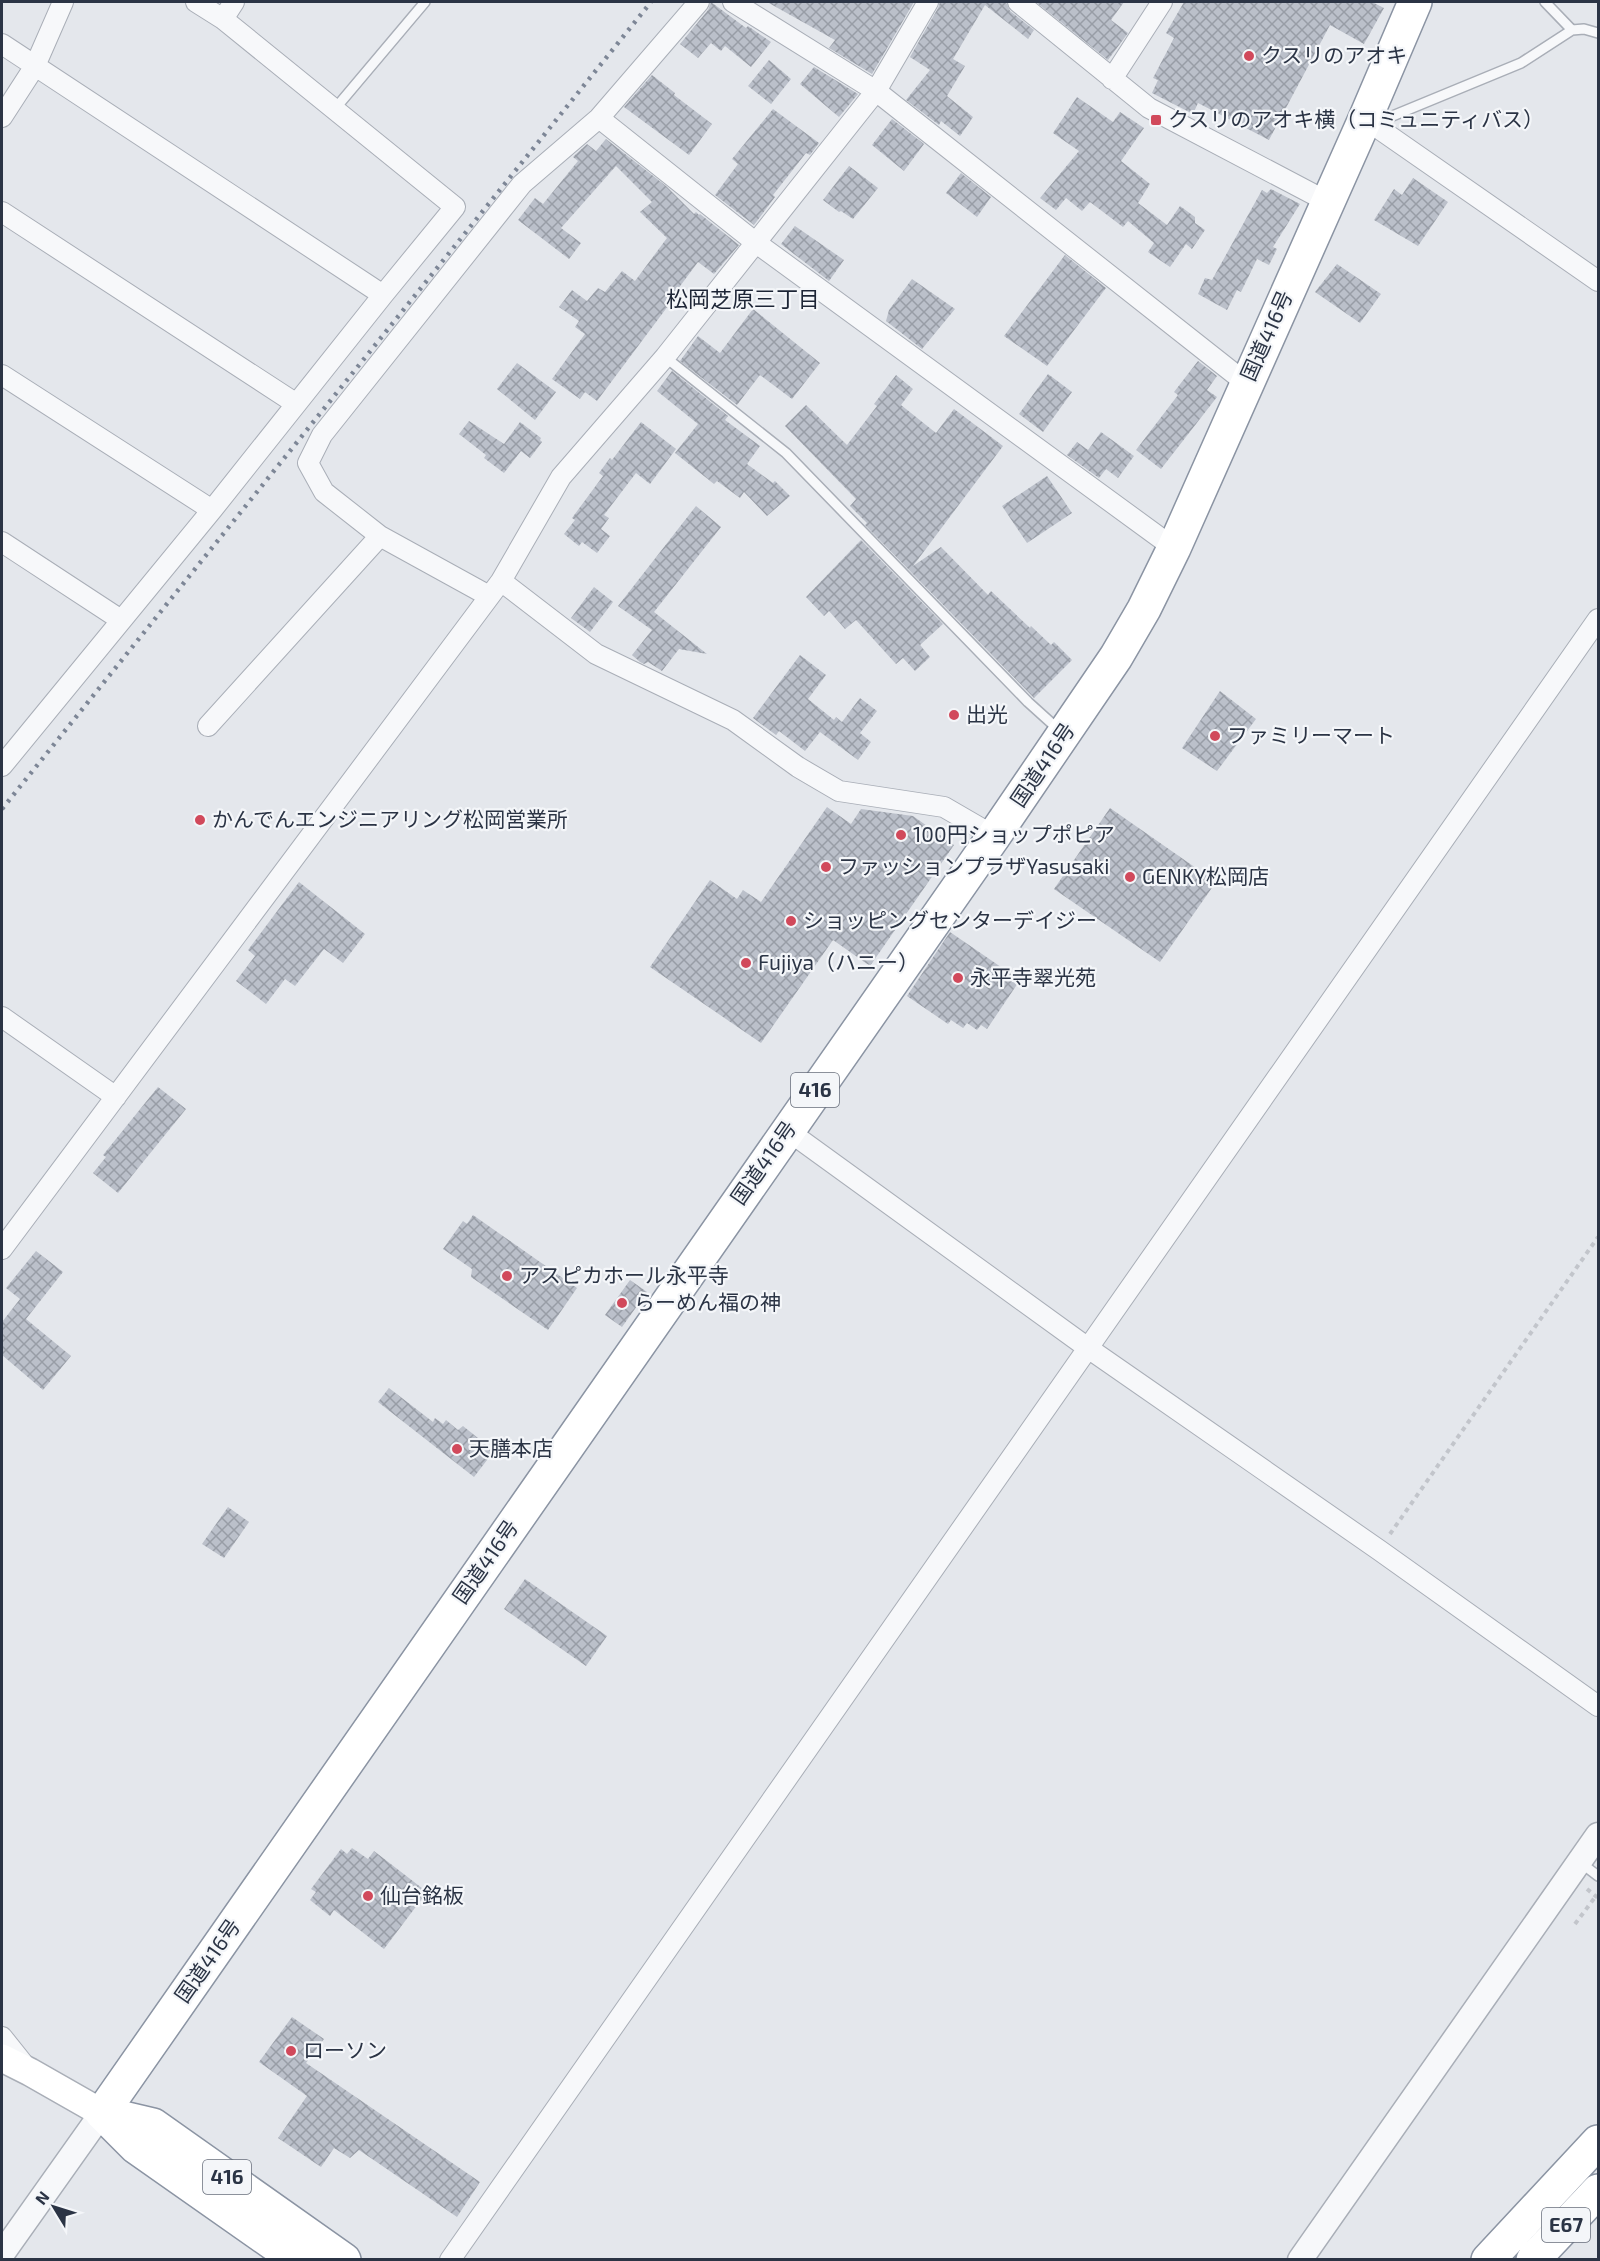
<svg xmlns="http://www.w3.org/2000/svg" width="1600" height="2261" viewBox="0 0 1600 2261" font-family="'Exo 2','Noto Sans JP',sans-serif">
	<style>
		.building { fill: url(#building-cross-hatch) }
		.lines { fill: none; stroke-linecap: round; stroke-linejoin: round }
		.service-casing { stroke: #a9aeb7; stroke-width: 12 }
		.minor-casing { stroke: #a9aeb7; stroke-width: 22 }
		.tertiary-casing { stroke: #a9aeb7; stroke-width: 27 }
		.secondary-casing { stroke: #a9aeb7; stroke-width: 30 }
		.trunk-casing { stroke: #8b94a3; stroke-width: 36 }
		.motorway-casing { stroke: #8b94a3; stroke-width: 36 }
		.path { stroke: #c2c5cb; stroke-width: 4; stroke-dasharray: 4.5 4.5; stroke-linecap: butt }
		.service { stroke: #f7f8fa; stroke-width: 9 }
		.minor { stroke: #f7f8fa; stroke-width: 20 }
		.tertiary { stroke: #f7f8fa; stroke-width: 24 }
		.secondary { stroke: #fff; stroke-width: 27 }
		.trunk { stroke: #fff; stroke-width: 33 }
		.motorway { stroke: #fff; stroke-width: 33 }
		.rail { stroke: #7d8696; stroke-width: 4.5; stroke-dasharray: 3 6; stroke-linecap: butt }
		.poi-dot { fill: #d1495b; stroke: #f4f6f9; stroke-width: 2 }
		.labels { text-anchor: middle; stroke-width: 4.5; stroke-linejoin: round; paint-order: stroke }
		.shield { fill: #f4f6f9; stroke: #676e7b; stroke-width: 1.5 }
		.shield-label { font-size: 20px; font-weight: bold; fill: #2b3445 }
		.poi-label { font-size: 21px; fill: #2b3445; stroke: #f4f6f9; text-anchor: start }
		.street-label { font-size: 21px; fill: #2b3445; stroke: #f4f6f9 }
		.neighbourhood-label { font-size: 22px; fill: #1d2536; stroke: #f4f6f9 }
	</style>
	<defs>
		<pattern id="building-cross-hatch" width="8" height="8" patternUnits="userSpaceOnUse" patternTransform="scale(1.5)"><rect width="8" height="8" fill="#bbc0ca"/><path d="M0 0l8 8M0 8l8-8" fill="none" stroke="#989da6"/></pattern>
	</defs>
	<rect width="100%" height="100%" fill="#e4e7ec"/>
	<!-- building -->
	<path class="building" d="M711 2 746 28 748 26 771 42 751 67 725 46 721 51 711 43 698 58 680 44 708 10Z
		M767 2H914L872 74 829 48 835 40Z
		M940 2H1006L1010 11 1034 30 1028 39 985 5 953 59 965 66 947 96 973 117 960 136 941 121 939 125 906 100 930 70 910 57 938 8Z
		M1036 2H1124L1111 20 1128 33 1108 60Z
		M1184 2H1372L1384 8 1364 44 1330 25 1269 140 1198 103 1193 114 1152 93 1158 80 1153 78 1174 38 1166 33Z
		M769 60 791 79 771 104 748 86Z
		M814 67 858 94 839 117 800 84Z
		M652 75 675 93 674 95 712 124 689 155 624 107Z
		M1077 97 1113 122 1120 112 1144 128 1121 161 1150 184 1138 203 1167 225 1180 206 1195 217V223L1205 230 1192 249 1186 244 1170 267 1148 252 1154 243 1128 221 1123 227 1090 202 1082 211 1066 198 1056 210 1040 198 1079 151 1053 133Z
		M773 109 819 143 810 155 806 153 773 195 775 197 754 225 715 195 738 164 732 159Z
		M892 119 924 144 904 171 872 145Z
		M606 139 666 186 694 214 696 212 699 215 700 214 739 245 714 274 698 262 669 301 671 302 597 401 585 392 580 399 552 379 585 334 575 327 579 321 559 307 572 290 587 301 598 288 605 292 622 271 635 281 667 238 640 212 652 202 616 166 561 228 581 243 569 259 518 220 535 198 543 204 578 161 573 157 576 154 587 144 596 151Z
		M849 166 878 188 853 219 841 211 839 212 823 200Z
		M961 173 991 197 977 217 946 193Z
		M1413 178 1448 202 1418 246 1374 220 1394 189 1402 195Z
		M1271 189 1300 204 1273 247 1277 249 1269 265 1257 259 1241 292 1237 290 1227 310 1198 294 1205 278 1212 280 1262 190 1267 193Z
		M795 226 844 260 829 281 781 244Z
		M1065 255 1106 288 1047 366 1004 336Z
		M1337 264 1381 294 1360 323 1315 292Z
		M912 279 955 309 922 349 886 321 889 310Z
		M753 309 820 363 792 399 760 375 737 405 680 361 698 336 720 353Z
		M1198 361 1217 376 1207 390 1217 397 1161 469 1136 450 1178 395 1174 392Z
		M517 363 556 392 535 420 497 389Z
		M672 371 728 416 725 420 760 446 747 464 773 483 775 481 790 496 767 516 744 492 740 498 717 481 714 484 675 453 698 424 657 391Z
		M1048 374 1072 392 1043 432 1019 414Z
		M896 375 913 389 901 405 936 433 954 409 1003 446 913 566 941 547 988 595 991 591 1030 628 1031 626 1051 645 1054 642 1072 660 1034 698 865 525 867 523 850 506 856 499 785 426 806 405 847 445 877 406 874 404Z
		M469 421 504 444 520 422 541 438 540 440 542 442 530 458 521 451 504 473 484 458 486 455 459 434Z
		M641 422 676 449 650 484 636 473 604 515 609 518 601 529 610 536 597 553 582 542 579 546 564 534 575 520 572 518 603 476 599 473 610 458 612 460Z
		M1101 432 1134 456 1118 478 1106 469 1099 478 1067 455 1077 442 1088 450Z
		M1047 476 1072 513 1027 543 1002 506Z
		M696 506 721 527 654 612 707 654 679 649 662 671 648 662 644 664 640 662 632 655 652 630 618 606Z
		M861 540 943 624 920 645 930 657 915 671 903 658 896 664 856 620 845 629 829 611 824 616 806 597Z
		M594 587 613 602 590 632 571 618Z
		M800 655 826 675 808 699 834 720 836 717 842 722 860 698 877 711 860 733 871 742 858 760 820 732 805 751 779 731 776 735 753 718Z
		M1220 691 1256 719 1217 771 1182 748Z
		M827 807 851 824 861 809 913 816 954 845 870 966 833 940 761 1043 650 967 710 880 737 899 743 890 761 902Z
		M1110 808 1216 882 1160 962 1054 889Z
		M299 882 365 934 343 963 324 949 295 986 285 979 266 1004 236 981 255 956 248 950Z
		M950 932 1020 980 987 1029 981 1025 977 1030 967 1023 963 1028 951 1020 948 1024 907 996Z
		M158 1087 186 1109 118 1193 93 1173 106 1157 103 1155Z
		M473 1215 577 1288 548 1330 471 1277 472 1269 443 1249 463 1221 467 1224Z
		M36 1251 63 1272 26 1319 71 1356 43 1390 2 1355V1322L20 1299 6 1288Z
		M630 1280 647 1292 622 1327 605 1315Z
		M389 1388 433 1422 435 1418 443 1424 446 1420 458 1430 463 1426 494 1451 474 1477 378 1402Z
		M228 1507 249 1522 224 1558 202 1544Z
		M525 1579 607 1636 586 1666 504 1609Z
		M352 1848 368 1859 374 1851 427 1892 384 1949 334 1910 330 1916 310 1900 316 1892 311 1889 341 1849 347 1854Z
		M292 2017 324 2039 306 2063 480 2182 457 2217 359 2150 350 2158 334 2148 321 2167 278 2138 307 2096 259 2062Z"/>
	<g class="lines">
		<defs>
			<path id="service" d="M1545 2 1572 30
				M334 110 425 2
				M1373 118 1390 117 1521 63 1572 30 1584 29 1598 33
				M665 357 786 453 1028 702 1059 730
				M1581 1863 1598 1876"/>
			<path id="minor" d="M733 2 876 91 1246 383
				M1018 2 1149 108 1328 202
				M223 19 234 2
				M2 44 383 295
				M1112 79 1162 2
				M2 117 35 66 63 2
				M599 118 755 242 1174 548
				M1365 119 1598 281
				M2 212 295 403
				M2 375 212 510
				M2 542 121 620
				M501 581 596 654 733 720 798 767 839 791 944 807 994 836
				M489 596 380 536 324 492 308 463 322 435 522 184 599 118 699 2
				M208 726 380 536
				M2 766 212 510 383 295 455 207 223 19 196 2
				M2 1017 116 1097
				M787 1130 1088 1348 1379 1550 1598 1706
				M2 1249 501 581 561 477 665 357 876 91 928 2
				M2 2037 26 2067
				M450 2260 1598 619"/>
			<path id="tertiary" d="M2 2254 102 2113
				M1300 2260 1598 1835"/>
			<path id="secondary" d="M2 2058 30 2072 102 2113"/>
			<path id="trunk" d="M102 2113 994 836 1116 657 1144 609 1174 548 1365 119 1415 2
				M102 2113 153 2125 344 2260
				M102 2113 136 2147 297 2260"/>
			<path id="motorway" d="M1488 2260 1598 2142
				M1533 2260 1598 2191"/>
		</defs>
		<!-- service casing -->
		<use href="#service" class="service-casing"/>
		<!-- minor casing -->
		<use href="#minor" class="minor-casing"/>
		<!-- tertiary casing -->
		<use href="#tertiary" class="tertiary-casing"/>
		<!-- secondary casing -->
		<use href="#secondary" class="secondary-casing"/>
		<!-- trunk casing -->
		<use href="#trunk" class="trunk-casing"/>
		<!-- motorway casing -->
		<use href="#motorway" class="motorway-casing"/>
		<!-- path -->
		<path class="path" d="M1390 1534 1598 1237
			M1587 1889 1598 1898
			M1575 1924 1596 1896"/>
		<!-- service -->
		<use href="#service" class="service"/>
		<!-- minor -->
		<use href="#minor" class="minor"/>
		<!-- tertiary -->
		<use href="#tertiary" class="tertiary"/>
		<!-- secondary -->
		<use href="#secondary" class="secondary"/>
		<!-- trunk -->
		<use href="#trunk" class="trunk"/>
		<!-- motorway -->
		<use href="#motorway" class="motorway"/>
		<!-- rail -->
		<path class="rail" d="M2 809 651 2"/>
	</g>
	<!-- markers -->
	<g class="poi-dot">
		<circle cx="1249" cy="56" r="6"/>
		<rect x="1150" y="114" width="12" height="12" rx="3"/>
		<circle cx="954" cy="715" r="6"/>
		<circle cx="1215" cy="736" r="6"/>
		<circle cx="200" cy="820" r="6"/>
		<circle cx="901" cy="835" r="6"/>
		<circle cx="826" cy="867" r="6"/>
		<circle cx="1130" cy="877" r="6"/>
		<circle cx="791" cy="921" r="6"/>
		<circle cx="746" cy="963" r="6"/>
		<circle cx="958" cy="978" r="6"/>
		<circle cx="507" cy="1276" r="6"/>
		<circle cx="622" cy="1303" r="6"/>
		<circle cx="457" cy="1449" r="6"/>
		<circle cx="368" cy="1896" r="6"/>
		<circle cx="291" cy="2051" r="6"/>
	</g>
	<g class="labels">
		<!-- shield labels -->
		<g class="shield">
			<rect x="791" y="1073" width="48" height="34" rx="4.5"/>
			<rect x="203" y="2160" width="48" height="34" rx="4.5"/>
			<rect x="1542" y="2208" width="48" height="34" rx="4.5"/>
		</g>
		<g class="shield-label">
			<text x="815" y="1097">416</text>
			<text x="227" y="2184">416</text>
			<text x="1566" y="2232">E67</text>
		</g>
		<!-- poi labels -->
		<g class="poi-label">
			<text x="1261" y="63">クスリのアオキ</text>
			<text x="1168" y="127">クスリのアオキ横（コミュニティバス）</text>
			<text x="966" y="722">出光</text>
			<text x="1227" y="743">ファミリーマート</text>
			<text x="212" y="827">かんでんエンジニアリング松岡営業所</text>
			<text x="913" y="842">100円ショップポピア</text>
			<text x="838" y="874">ファッションプラザYasusaki</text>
			<text x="1142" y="884">GENKY松岡店</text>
			<text x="803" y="928">ショッピングセンターデイジー</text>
			<text x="758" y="970">Fujiya（ハニー）</text>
			<text x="970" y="985">永平寺翠光苑</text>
			<text x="519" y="1283">アスピカホール永平寺</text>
			<text x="634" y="1310">らーめん福の神</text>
			<text x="469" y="1456">天膳本店</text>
			<text x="380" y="1903">仙台銘板</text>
			<text x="303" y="2058">ローソン</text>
		</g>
		<!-- street labels -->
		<g class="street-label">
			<text transform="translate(1267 336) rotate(-66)" y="7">国道416号</text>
			<text transform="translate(1043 765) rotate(-56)" y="7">国道416号</text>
			<text transform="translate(764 1163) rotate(-55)" y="7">国道416号</text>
			<text transform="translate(486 1562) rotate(-55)" y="7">国道416号</text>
			<text transform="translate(208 1961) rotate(-55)" y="7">国道416号</text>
		</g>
		<!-- neighbourhood labels -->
		<g class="neighbourhood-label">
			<text x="743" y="307">松岡芝原三丁目</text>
		</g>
	</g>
	<!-- border -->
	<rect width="1600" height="2261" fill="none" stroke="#2b3445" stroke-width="6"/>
	<!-- north arrow -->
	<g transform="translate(54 2207) rotate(308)" stroke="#f4f6f9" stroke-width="4.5" paint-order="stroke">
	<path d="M0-4.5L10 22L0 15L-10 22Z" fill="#2b3445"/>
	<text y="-9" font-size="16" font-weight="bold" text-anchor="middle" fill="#2b3445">N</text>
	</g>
</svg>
